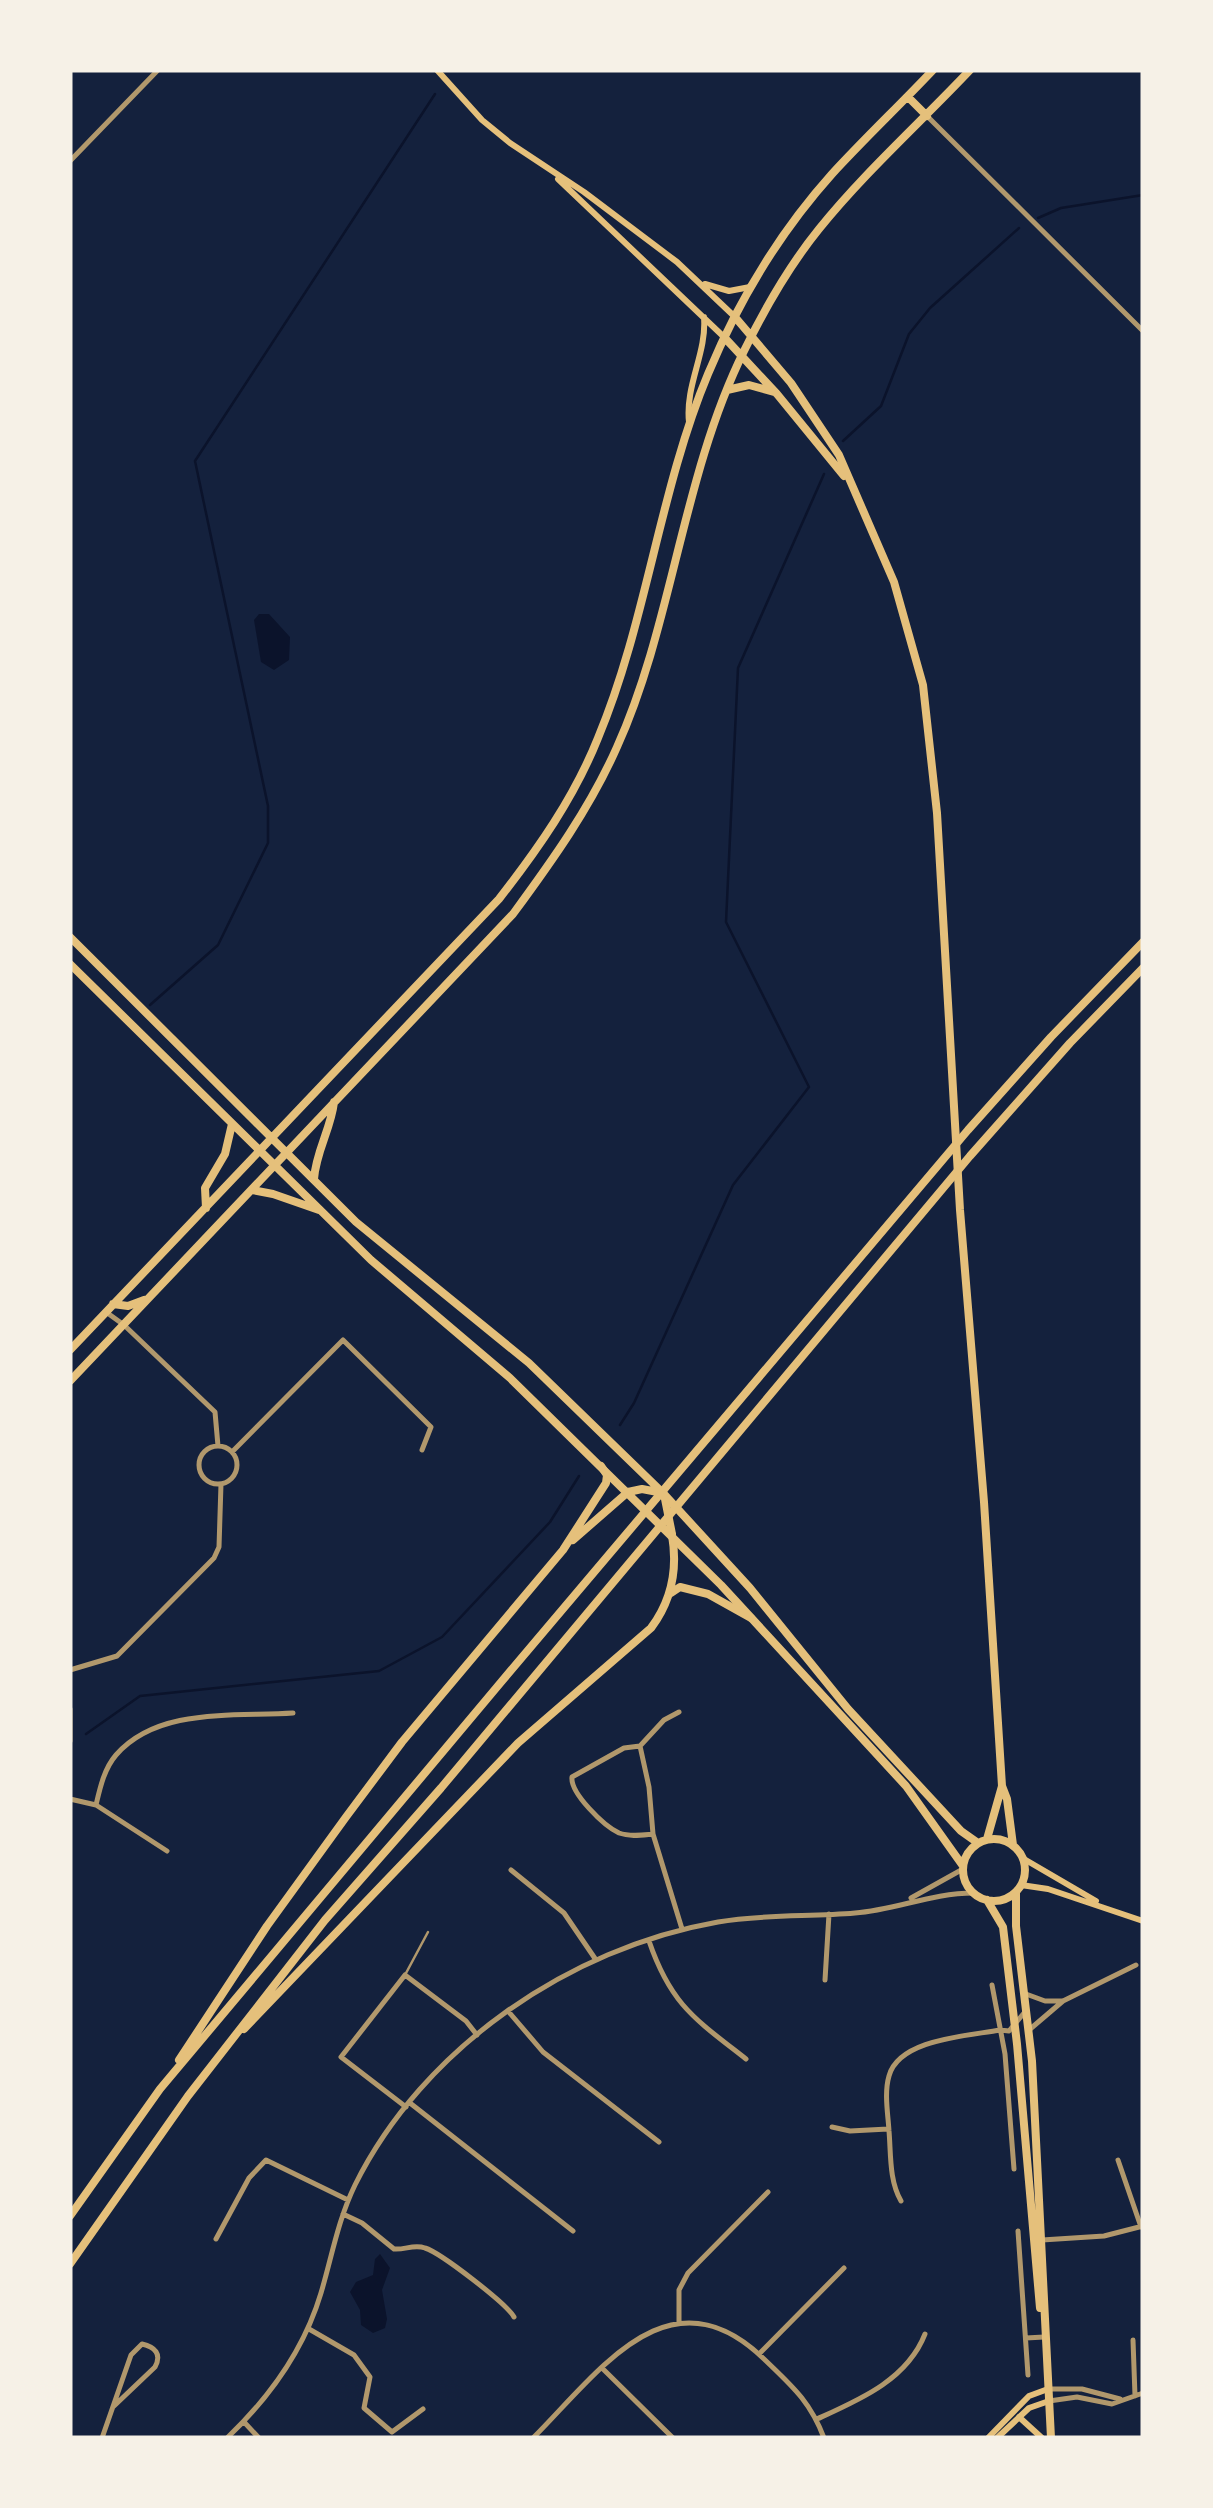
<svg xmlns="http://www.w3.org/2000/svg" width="1213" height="2508" viewBox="0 0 1213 2508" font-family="'Titillium Web',sans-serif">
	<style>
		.water { fill: #0b132b }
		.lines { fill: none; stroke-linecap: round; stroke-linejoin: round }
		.stream { stroke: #0b132b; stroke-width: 2.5 }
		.service { stroke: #b1986c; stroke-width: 2.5 }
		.minor { stroke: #b1986c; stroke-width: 5 }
		.secondary { stroke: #e5c07b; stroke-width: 6 }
		.primary { stroke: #e5c07b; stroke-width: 8 }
		.motorway { stroke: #e5c07b; stroke-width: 8 }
	</style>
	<rect width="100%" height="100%" fill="#14213d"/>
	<!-- water -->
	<path class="water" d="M259 614H269L290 637 289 660 274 670 261 662 254 620Z
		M380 2254 390 2268 382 2290 387 2319 385 2328 373 2333 361 2325 360 2310 350 2292 356 2282 373 2275 375 2259Z"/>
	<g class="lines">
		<!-- stream -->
		<path class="stream" d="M1038 218 1061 208 1143 195
			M843 441 881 406 909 334 930 308 1019 228
			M150 1005 218 945 268 843V806L195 461 435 94
			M620 1425 634 1403 733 1185 809 1087 726 922 738 668 824 474
			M86 1734 140 1696 379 1671 442 1637 550 1522 579 1476"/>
		<!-- service -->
		<path class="service" d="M405 1975 428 1932"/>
		<!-- minor -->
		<path class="minor" d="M927 116 1143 331
			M70 161 158 70
			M106 1312 124 1325 215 1412 218 1446
			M199 1465a19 19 0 1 1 38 0a19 19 0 1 1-38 0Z
			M232 1452 343 1340 431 1427 422 1450
			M70 1670 117 1656 214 1558 219 1547 221 1484
			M70 1709V1741
			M640 1746 664 1720 679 1712
			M70 1799 96 1805 167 1851
			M96 1805C100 1788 104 1769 116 1755 158 1707 234 1717 293 1713
			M653 1834C642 1835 630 1837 619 1833 604 1826 570 1793 572 1777L624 1748 640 1746 649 1787 653 1834 682 1929
			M511 1870 564 1913 596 1960
			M911 1898 963 1869
			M649 1941C671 2005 695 2019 746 2059
			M825 1980 829 1914
			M992 1985 1005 2054 1014 2169
			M1026 1994 1045 2001H1062
			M508 2011 543 2052 659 2142
			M1029 2030 1063 2001 1136 1965
			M410 2103 573 2231
			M406 2107 341 2057 405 1975 466 2021 477 2035
			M832 2127 850 2131 888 2129
			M1118 2160 1141 2227
			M901 2201C889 2180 891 2154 889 2131 888 2114 884 2093 889 2076 899 2039 968 2036 1000 2030L1009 2031 1024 2013
			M343 2214 362 2223 394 2249C405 2250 414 2244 425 2248 441 2253 507 2304 514 2317
			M1018 2231 1028 2375
			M216 2239 249 2178 266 2160 348 2200
			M1042 2240 1104 2236 1143 2226
			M679 2323V2290L688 2273 768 2192
			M309 2329 354 2355 370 2377 364 2408 392 2432 423 2409
			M1026 2338 1044 2337
			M1133 2340 1135 2396
			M759 2354 844 2268
			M602 2368 673 2438
			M1048 2389H1082L1120 2399
			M1049 2401 1077 2397 1112 2404 1143 2393
			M817 2419C859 2400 907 2380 925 2334
			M244 2422 259 2438
			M102 2438 131 2355 142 2344C155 2347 162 2354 155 2367L114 2406
			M227 2438C269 2398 304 2350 321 2293 332 2256 338 2220 355 2185 423 2048 569 1948 718 1922 764 1914 809 1917 855 1913 896 1910 931 1893 974 1893
			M533 2438C599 2372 669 2267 764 2359 792 2386 810 2401 824 2438"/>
		<!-- secondary -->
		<path class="secondary" d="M437 70 482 120 510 143 584 192 677 262 735 317
			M558 179 724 337
			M705 284 729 291 750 287
			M689 422C685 385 707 353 704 317
			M1024 1859 1096 1901
			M1021 1885 1048 1889 1143 1921
			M1019 2417 1042 2438
			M988 2438 1029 2396 1048 2389
			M997 2438 1029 2408 1049 2401"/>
		<!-- primary -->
		<path class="primary" d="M908 97 927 116
			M735 317 791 383 839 455 894 582 923 685 937 813 960 1210 984 1502 1002 1786 987 1839
			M724 337 777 394 844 476
			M727 390 749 385 774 392
			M70 937 356 1222 529 1363 663 1493 750 1588 848 1709 961 1831 978 1843
			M70 964 371 1260 510 1378 721 1585 906 1786 963 1866
			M314 1179C316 1151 331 1129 334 1102
			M252 1190 273 1194 319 1210
			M206 1208 205 1188 225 1154 232 1124
			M113 1304 128 1306 144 1300
			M70 1350 499 899C538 849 574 798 598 738 647 621 659 491 708 374 738 302 780 232 832 174 865 138 900 105 933 70
			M70 1381 513 914C552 861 590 808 617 747 673 623 682 476 744 351 765 308 789 266 819 229 865 172 920 123 970 70
			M628 1492 642 1489 663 1493
			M664 1494 672 1534
			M1002 1786 1007 1799 1013 1845
			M963 1870a31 31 0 1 1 62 0a31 31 0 1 1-62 0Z
			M1016 1892V1926L1032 2061 1051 2438
			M987 1900 1003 1927 1017 2044 1040 2308"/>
		<!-- motorway -->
		<path class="motorway" d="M573 1540 628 1492
			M671 1593 680 1587 708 1594 751 1618
			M244 2029 518 1743 651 1628C672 1600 678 1570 672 1535
			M179 2060 267 1926 346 1817 402 1742 563 1550 606 1483 607 1475 601 1466
			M70 2216 160 2089 502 1681 968 1130 1051 1037 1143 942
			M70 2264 188 2096 325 1920 441 1788 970 1156 1070 1043 1143 968"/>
	</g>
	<!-- border -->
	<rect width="1213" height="2508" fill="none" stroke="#f6f1e7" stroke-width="145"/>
</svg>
